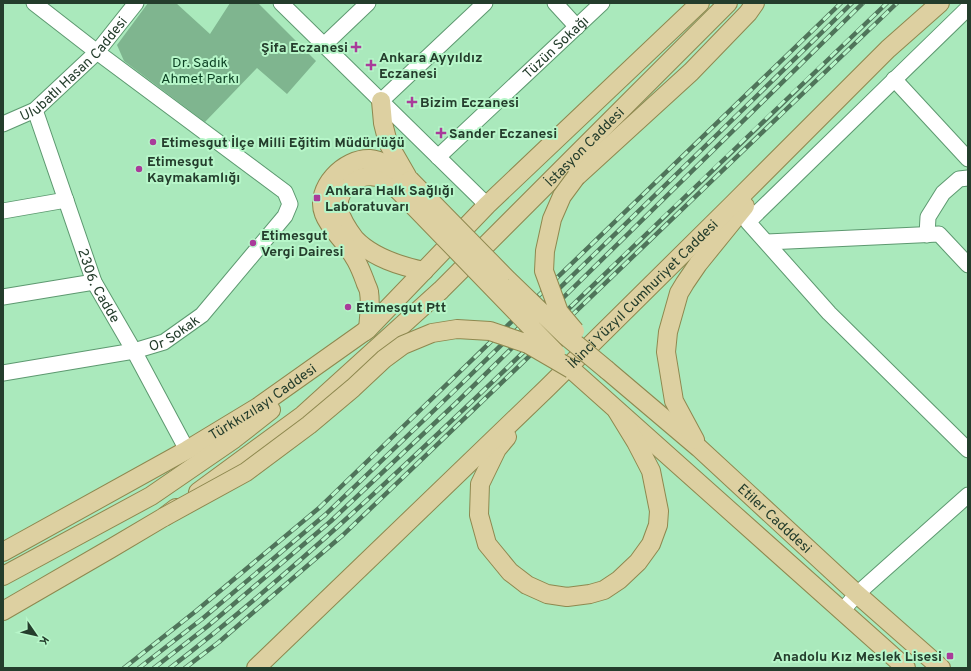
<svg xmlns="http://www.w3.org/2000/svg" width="971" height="671" viewBox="0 0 971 671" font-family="Overpass,sans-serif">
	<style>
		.green { fill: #7fb58f }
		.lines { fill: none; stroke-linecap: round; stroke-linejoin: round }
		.minor-casing { stroke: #5d9970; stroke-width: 17 }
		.major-casing { stroke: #8e884f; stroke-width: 20 }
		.minor { stroke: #fff; stroke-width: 15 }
		.major { stroke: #ddd0a1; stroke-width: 18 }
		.rail-casing { stroke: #4f745a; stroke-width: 4.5 }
		.rail { stroke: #b7f6c9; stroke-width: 3; stroke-dasharray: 9; stroke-linecap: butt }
		.major-bridge-casing { stroke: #8e884f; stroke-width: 20; stroke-linecap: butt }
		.major-bridge { stroke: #ddd0a1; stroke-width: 18 }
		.poi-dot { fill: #a93b9a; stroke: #b7f6c9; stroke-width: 1.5 }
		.labels { text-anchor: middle; stroke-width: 4; stroke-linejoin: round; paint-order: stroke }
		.poi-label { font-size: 14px; font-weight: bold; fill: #243d2c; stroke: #b7f6c9; text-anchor: start }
		.street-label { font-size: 14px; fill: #243d2c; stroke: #b7f6c9 }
		.park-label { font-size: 14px; fill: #0c4123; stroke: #b7f6c9 }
	</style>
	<rect width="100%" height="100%" fill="#aae9bc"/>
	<!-- green -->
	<path class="green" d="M148 3H176L210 34 230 3H258L316 61 287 94 257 68 205 122 124 61 117 45Z"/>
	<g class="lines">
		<defs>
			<g id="minor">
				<path d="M281 3 487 205"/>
				<path d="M555 3 577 27"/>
				<path d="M968 8 748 222 829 313 968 450"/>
				<path d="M324 45 368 3"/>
				<path d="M894 79 968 159"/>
				<path d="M381 101 485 3"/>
				<path id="s1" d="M35 110 94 282 134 351 187 450"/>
				<path id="s2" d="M3 124 35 110 97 52 136 3"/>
				<path id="s3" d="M438 157 602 3"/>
				<path d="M3 211 66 200"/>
				<path d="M927 235 928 217 943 193 959 179 968 178"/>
				<path d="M767 242 939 234 968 265"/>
				<path d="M3 297 94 282"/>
				<path id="s4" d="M3 373 134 351 164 342 202 315 285 216 290 204 285 192 97 52 34 3"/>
				<path d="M842 611 857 594 968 495"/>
			</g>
			<g id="major">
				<path d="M381 101 383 123 388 143 407 176"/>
				<path d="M576 177 691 72 748 13 755 3"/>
				<path d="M398 190C393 187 388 181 383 179 362 170 336 186 339 209 341 219 349 231 355 239 373 258 400 266 424 271"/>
				<path d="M364 332 368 329C369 317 371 304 369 292 369 289 366 285 365 281 359 265 355 257 345 244 338 235 328 225 324 214 314 188 344 158 370 159 384 160 398 172 410 180"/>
				<path d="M571 369 906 668"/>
				<path id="s5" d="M607 370 699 448 857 594 941 668"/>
				<path d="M507 437 497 449 480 484 479 515 487 544 510 572 527 585 547 594 567 597 590 594 604 590 619 580 638 562 651 544 658 525 659 511 651 471 636 442 617 411"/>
				<path d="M695 440 674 401 666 352 668 332 679 293 685 283 698 264 745 206"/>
				<path id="s6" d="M198 492 303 415 441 290 728 3"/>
				<path id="s7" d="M3 552 187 450 258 407 368 329 487 205 700 3"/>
				<path d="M3 576 151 496 234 439 271 410"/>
				<path d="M3 611 110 549 164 517 176 508"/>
				<path id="s8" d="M256 668 547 388 732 205 888 49 940 3"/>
			</g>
		</defs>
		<!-- minor casing -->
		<use href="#minor" class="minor-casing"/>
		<!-- major casing -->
		<use href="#major" class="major-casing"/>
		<!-- minor -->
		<use href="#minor" class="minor"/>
		<!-- major -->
		<use href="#major" class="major"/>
		<defs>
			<path id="rail" d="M124 668 196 611 319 508 841 3
				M139 668 202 619 325 515 449 396 852 3
				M154 668 208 626 331 521 456 403 863 3
				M170 668C298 569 415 456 532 344 650 230 768 116 887 3
				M185 668 219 642 343 535 897 3"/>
		</defs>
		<!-- rail casing -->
		<use href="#rail" class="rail-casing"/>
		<!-- rail -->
		<use href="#rail" class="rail"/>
		<defs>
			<path id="major-bridge" d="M410 180 508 280 566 336 607 370
				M398 190 556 353
				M575 331 559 312 544 271 545 251 552 219 562 196 576 177
				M164 517 246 472 309 425 353 388 384 359 403 345 432 333 457 329 490 331 528 344 571 369"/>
		</defs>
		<!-- major-bridge casing -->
		<use href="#major-bridge" class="major-bridge-casing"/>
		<!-- major-bridge -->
		<use href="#major-bridge" class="major-bridge"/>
	</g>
	<!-- markers -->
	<g class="poi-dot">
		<path d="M354 41h4v4h4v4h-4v4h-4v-4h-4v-4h4z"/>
		<path d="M369 59h4v4h4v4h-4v4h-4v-4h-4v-4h4z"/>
		<path d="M410 96h4v4h4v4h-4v4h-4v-4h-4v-4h4z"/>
		<path d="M439 127h4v4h4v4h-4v4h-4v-4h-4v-4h4z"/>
		<circle cx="153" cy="142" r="4"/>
		<circle cx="139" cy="169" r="4"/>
		<rect x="313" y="194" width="8" height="8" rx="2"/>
		<circle cx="253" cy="243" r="4"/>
		<circle cx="348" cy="307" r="4"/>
		<rect x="946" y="652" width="8" height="8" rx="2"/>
	</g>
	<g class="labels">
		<!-- poi labels -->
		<g class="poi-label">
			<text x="348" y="52" text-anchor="end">Şifa Eczanesi</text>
			<text x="379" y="62">Ankara Ayyıldız<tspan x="379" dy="16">Eczanesi</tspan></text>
			<text x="420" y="107">Bizim Eczanesi</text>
			<text x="449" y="138">Sander Eczanesi</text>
			<text x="161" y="147">Etimesgut İlçe Milli Eğitim Müdürlüğü</text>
			<text x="147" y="166">Etimesgut<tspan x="147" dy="16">Kaymakamlığı</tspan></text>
			<text x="325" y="195">Ankara Halk Sağlığı<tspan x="325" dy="16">Laboratuvarı</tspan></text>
			<text x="261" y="240">Etimesgut<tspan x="261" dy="16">Vergi Dairesi</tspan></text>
			<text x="356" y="312">Etimesgut Ptt</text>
			<text x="942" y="661" text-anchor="end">Anadolu Kız Meslek Lisesi</text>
		</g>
		<!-- street labels -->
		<g class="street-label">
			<text dy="5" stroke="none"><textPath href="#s3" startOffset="161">Tüzün Sokağı</textPath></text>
			<text dy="5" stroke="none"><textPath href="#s2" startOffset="91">Ulubatlı Hasan Caddesi</textPath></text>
			<text dy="5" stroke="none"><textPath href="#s6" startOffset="519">İstasyon Caddesi</textPath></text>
			<text dy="5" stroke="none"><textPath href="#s1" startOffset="187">2306. Cadde</textPath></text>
			<text dy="5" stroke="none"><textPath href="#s8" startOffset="538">İkinci Yüzyıl Cumhuriyet Caddesi</textPath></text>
			<text dy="5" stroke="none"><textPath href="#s4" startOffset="177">Or Sokak</textPath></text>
			<text dy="5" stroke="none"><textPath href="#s7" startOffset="300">Türkkızılayı Caddesi</textPath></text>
			<text dy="5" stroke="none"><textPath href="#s5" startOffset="224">Etiler Cadddesi</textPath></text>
		</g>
		<!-- park labels -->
		<g class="park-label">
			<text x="200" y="67">Dr. Sadık<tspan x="200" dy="16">Ahmet Parkı</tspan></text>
		</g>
	</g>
	<!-- border -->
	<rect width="971" height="671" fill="none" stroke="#243d2c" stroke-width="8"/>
	<!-- north arrow -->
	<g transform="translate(36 635) rotate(124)" stroke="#b7f6c9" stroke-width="3" paint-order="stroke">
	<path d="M0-3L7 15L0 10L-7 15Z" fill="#243d2c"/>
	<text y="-6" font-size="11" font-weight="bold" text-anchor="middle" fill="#243d2c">K</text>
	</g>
</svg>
